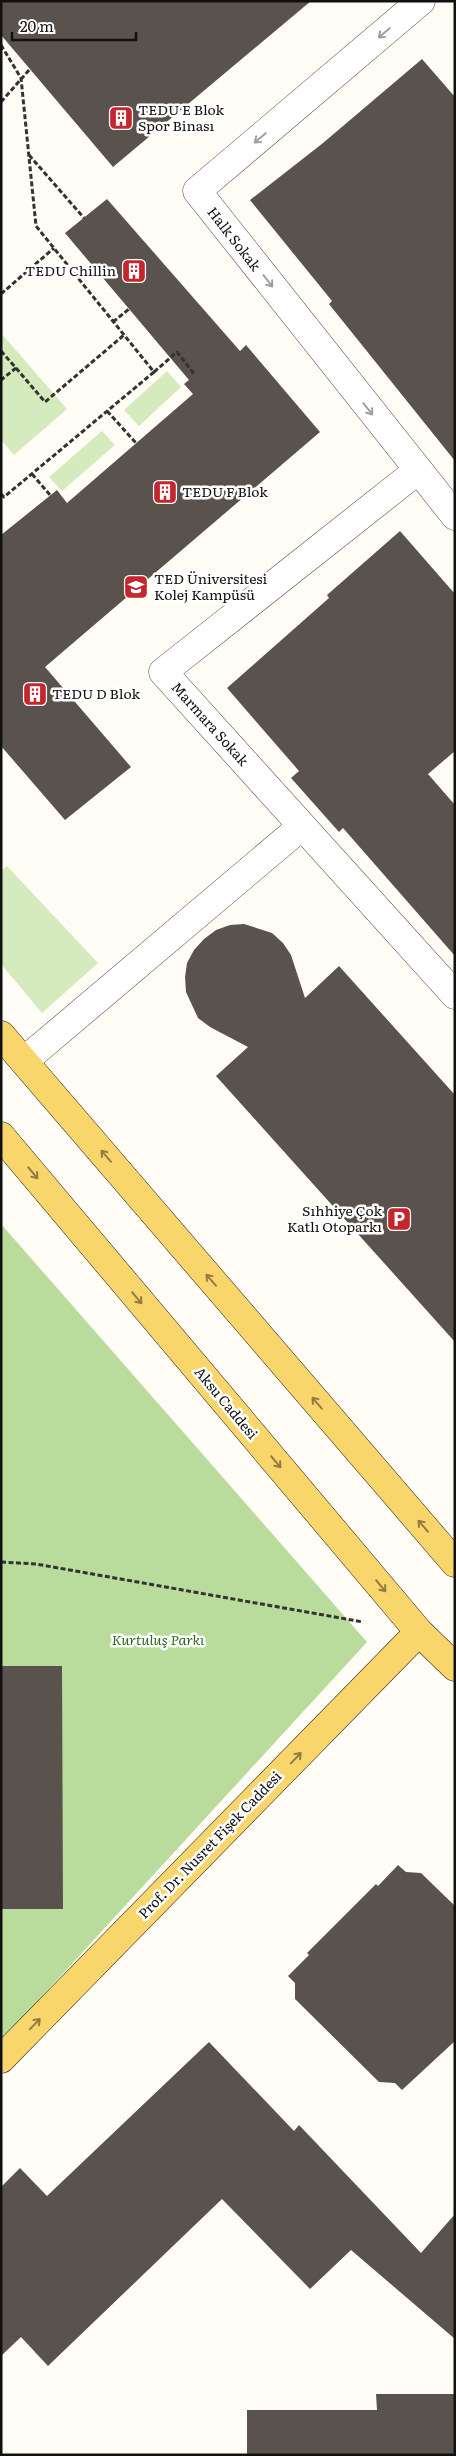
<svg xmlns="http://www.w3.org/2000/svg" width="456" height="2456" viewBox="0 0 456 2456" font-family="Literata,serif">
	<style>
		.green { fill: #d5ebbd }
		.forest { fill: #b9dc9c }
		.building { fill: #5a524d }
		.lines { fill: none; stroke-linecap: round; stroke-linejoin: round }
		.minor-casing { stroke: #444; stroke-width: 29 }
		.major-casing { stroke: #222; stroke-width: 29 }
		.path { stroke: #333; stroke-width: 3; stroke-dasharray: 5 2.5; stroke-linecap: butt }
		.minor { stroke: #fff; stroke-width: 28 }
		.major { stroke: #f9d66b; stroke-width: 28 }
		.oneway { stroke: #a0a0a0 }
		.oneway2 { stroke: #917d42 }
		.labels { text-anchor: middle; stroke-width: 5; stroke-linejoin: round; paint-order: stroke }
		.poi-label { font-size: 14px; fill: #111; stroke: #fff; text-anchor: start }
		.street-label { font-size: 14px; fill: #111; stroke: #fff }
		.park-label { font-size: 14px; font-style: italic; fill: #2f6b1f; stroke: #fff }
	</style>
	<rect width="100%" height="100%" fill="#fffdf5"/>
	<!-- green -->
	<path class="green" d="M1 333 67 409 14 455 1 440Z
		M167 371 181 387 139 426 124 410Z
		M102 431 115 445 62 491 49 477Z
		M7 866 98 963 42 1013 1 964V871Z"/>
	<!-- forest -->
	<path class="forest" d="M1 1224 367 1642 1 2041Z"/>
	<!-- building -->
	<path class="building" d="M1 1H311L113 167 1 35Z
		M422 59 455 97V461L329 304 332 301 250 200 323 143Z
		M107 199 240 351 246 345 320 432 45 667 131 767 65 820 1 746V535L57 490 67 503 193 394 184 384 189 380 65 233Z
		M400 531 455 594V751L428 774 455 805V956L343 828 339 832 291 778 299 771 227 688 329 598 327 595Z
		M244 924 272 933 283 943 291 955 305 998 339 966 455 1095V1342L216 1076 248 1047 210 1027 198 1018 186 992 185 977 187 963 194 950 204 939 216 930 230 925Z
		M1 1666H62L63 1909H1Z
		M398 1865 406 1872 421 1873 455 1906V2041L402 2090 395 2083 379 2082 295 1999V1983L288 1976 309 1955 307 1953 376 1884 378 1886Z
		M209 2042 294 2131 299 2125 421 2253 455 2214V2339L351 2250 310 2289 222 2199 48 2366 21 2337 1 2356V2187L20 2168 47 2196Z
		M376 2394H455V2455H247V2410H377Z"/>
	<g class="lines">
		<defs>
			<path id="minor" d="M421 1 197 191 455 516
				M417 471 163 672 455 995
				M24 1061 302 826"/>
			<path id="major" d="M1 1035 455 1563
				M1 1136 419 1632 455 1667
				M1 2059 419 1632"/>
		</defs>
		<!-- minor casing -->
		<use href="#minor" class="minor-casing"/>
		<!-- major casing -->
		<use href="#major" class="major-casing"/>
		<!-- path -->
		<path class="path" d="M1 45 21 78 36 226 154 372 4 497 1 494
			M1 102 30 69
			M29 155 84 218
			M1 294 54 248
			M113 322 129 309
			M1 351 16 368 1 380
			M16 368 45 402 124 335
			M154 372 177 352 195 375
			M107 411 136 443
			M32 474 50 495
			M1 1562 36 1564 363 1622"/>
		<!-- minor -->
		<use href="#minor" class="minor"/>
		<!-- major -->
		<use href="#major" class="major"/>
	</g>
	<!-- one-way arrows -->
	<defs><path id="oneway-shaft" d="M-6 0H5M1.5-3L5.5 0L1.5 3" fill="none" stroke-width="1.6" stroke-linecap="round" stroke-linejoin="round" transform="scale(1.25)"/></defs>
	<g class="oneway">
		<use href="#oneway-shaft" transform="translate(384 33) rotate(140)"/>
		<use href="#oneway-shaft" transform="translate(260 138) rotate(140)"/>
		<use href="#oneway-shaft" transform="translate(268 281) rotate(52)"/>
		<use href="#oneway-shaft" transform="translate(368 409) rotate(52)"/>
	</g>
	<g class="oneway2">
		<use href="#oneway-shaft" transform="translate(106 1156) rotate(-131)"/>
		<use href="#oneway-shaft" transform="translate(33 1173) rotate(50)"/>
		<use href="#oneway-shaft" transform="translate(211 1280) rotate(-131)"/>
		<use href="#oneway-shaft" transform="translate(137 1298) rotate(50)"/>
		<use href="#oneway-shaft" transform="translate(317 1403) rotate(-131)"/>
		<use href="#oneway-shaft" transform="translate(276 1462) rotate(50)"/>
		<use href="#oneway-shaft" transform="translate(423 1526) rotate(-131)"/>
		<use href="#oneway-shaft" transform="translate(381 1586) rotate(50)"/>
		<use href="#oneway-shaft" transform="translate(296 1758) rotate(-46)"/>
		<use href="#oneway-shaft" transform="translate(35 2024) rotate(-46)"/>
	</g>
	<!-- icons -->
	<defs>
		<symbol id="building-square" viewBox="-11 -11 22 22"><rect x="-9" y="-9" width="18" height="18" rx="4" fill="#c4262e" stroke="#fff"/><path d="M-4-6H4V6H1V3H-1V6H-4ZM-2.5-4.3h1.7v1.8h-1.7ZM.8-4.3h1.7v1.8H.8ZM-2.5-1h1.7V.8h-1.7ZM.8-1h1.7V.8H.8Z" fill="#fff"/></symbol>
		<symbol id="university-square" viewBox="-11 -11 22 22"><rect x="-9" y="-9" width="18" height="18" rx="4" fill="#c4262e" stroke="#fff"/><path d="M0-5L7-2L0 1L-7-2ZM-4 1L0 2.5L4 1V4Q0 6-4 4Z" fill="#fff"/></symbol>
		<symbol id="parking-square" viewBox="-11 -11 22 22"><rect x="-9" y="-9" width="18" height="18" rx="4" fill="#c4262e" stroke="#fff"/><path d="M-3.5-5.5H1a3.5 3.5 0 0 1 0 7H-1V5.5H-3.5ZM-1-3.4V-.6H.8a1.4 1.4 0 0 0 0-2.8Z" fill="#fff"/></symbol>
	</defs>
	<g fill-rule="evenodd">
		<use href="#building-square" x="107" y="104" width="28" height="28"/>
		<use href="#building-square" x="120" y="257" width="28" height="28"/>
		<use href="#building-square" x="151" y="478" width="28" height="28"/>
		<use href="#university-square" x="122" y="573" width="28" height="28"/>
		<use href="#building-square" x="21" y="680" width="28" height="28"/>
		<use href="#parking-square" x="385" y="1205" width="28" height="28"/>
	</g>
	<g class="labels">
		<!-- poi labels -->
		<g class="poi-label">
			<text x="138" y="115">TEDU E Blok<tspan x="138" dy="16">Spor Binası</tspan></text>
			<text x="116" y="276" text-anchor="end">TEDU Chillin</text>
			<text x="182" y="497">TEDU F Blok</text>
			<text x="154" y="584">TED Üniversitesi<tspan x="154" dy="16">Kolej Kampüsü</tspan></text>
			<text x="52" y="699">TEDU D Blok</text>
			<text x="382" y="1216" text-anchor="end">Sıhhiye Çok<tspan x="382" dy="16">Katlı Otoparkı</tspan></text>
		</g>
		<!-- street labels -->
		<g class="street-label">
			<text transform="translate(234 239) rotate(52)" y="5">Halk Sokak</text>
			<text transform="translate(210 724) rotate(48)" y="5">Marmara Sokak</text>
			<text transform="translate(226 1403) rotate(50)" y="5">Aksu Caddesi</text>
			<text transform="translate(210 1845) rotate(-46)" y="5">Prof. Dr. Nusret Fişek Caddesi</text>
		</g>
		<!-- park labels -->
		<g class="park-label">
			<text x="158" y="1645">Kurtuluş Parkı</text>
		</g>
	</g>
	<!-- border -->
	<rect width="456" height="2456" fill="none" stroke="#111111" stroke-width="5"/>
	<!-- scale -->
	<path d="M12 32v8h124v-8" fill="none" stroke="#111111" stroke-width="2.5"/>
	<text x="20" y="32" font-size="15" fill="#111111" stroke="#ffffff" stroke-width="4" paint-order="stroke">20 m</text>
</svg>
